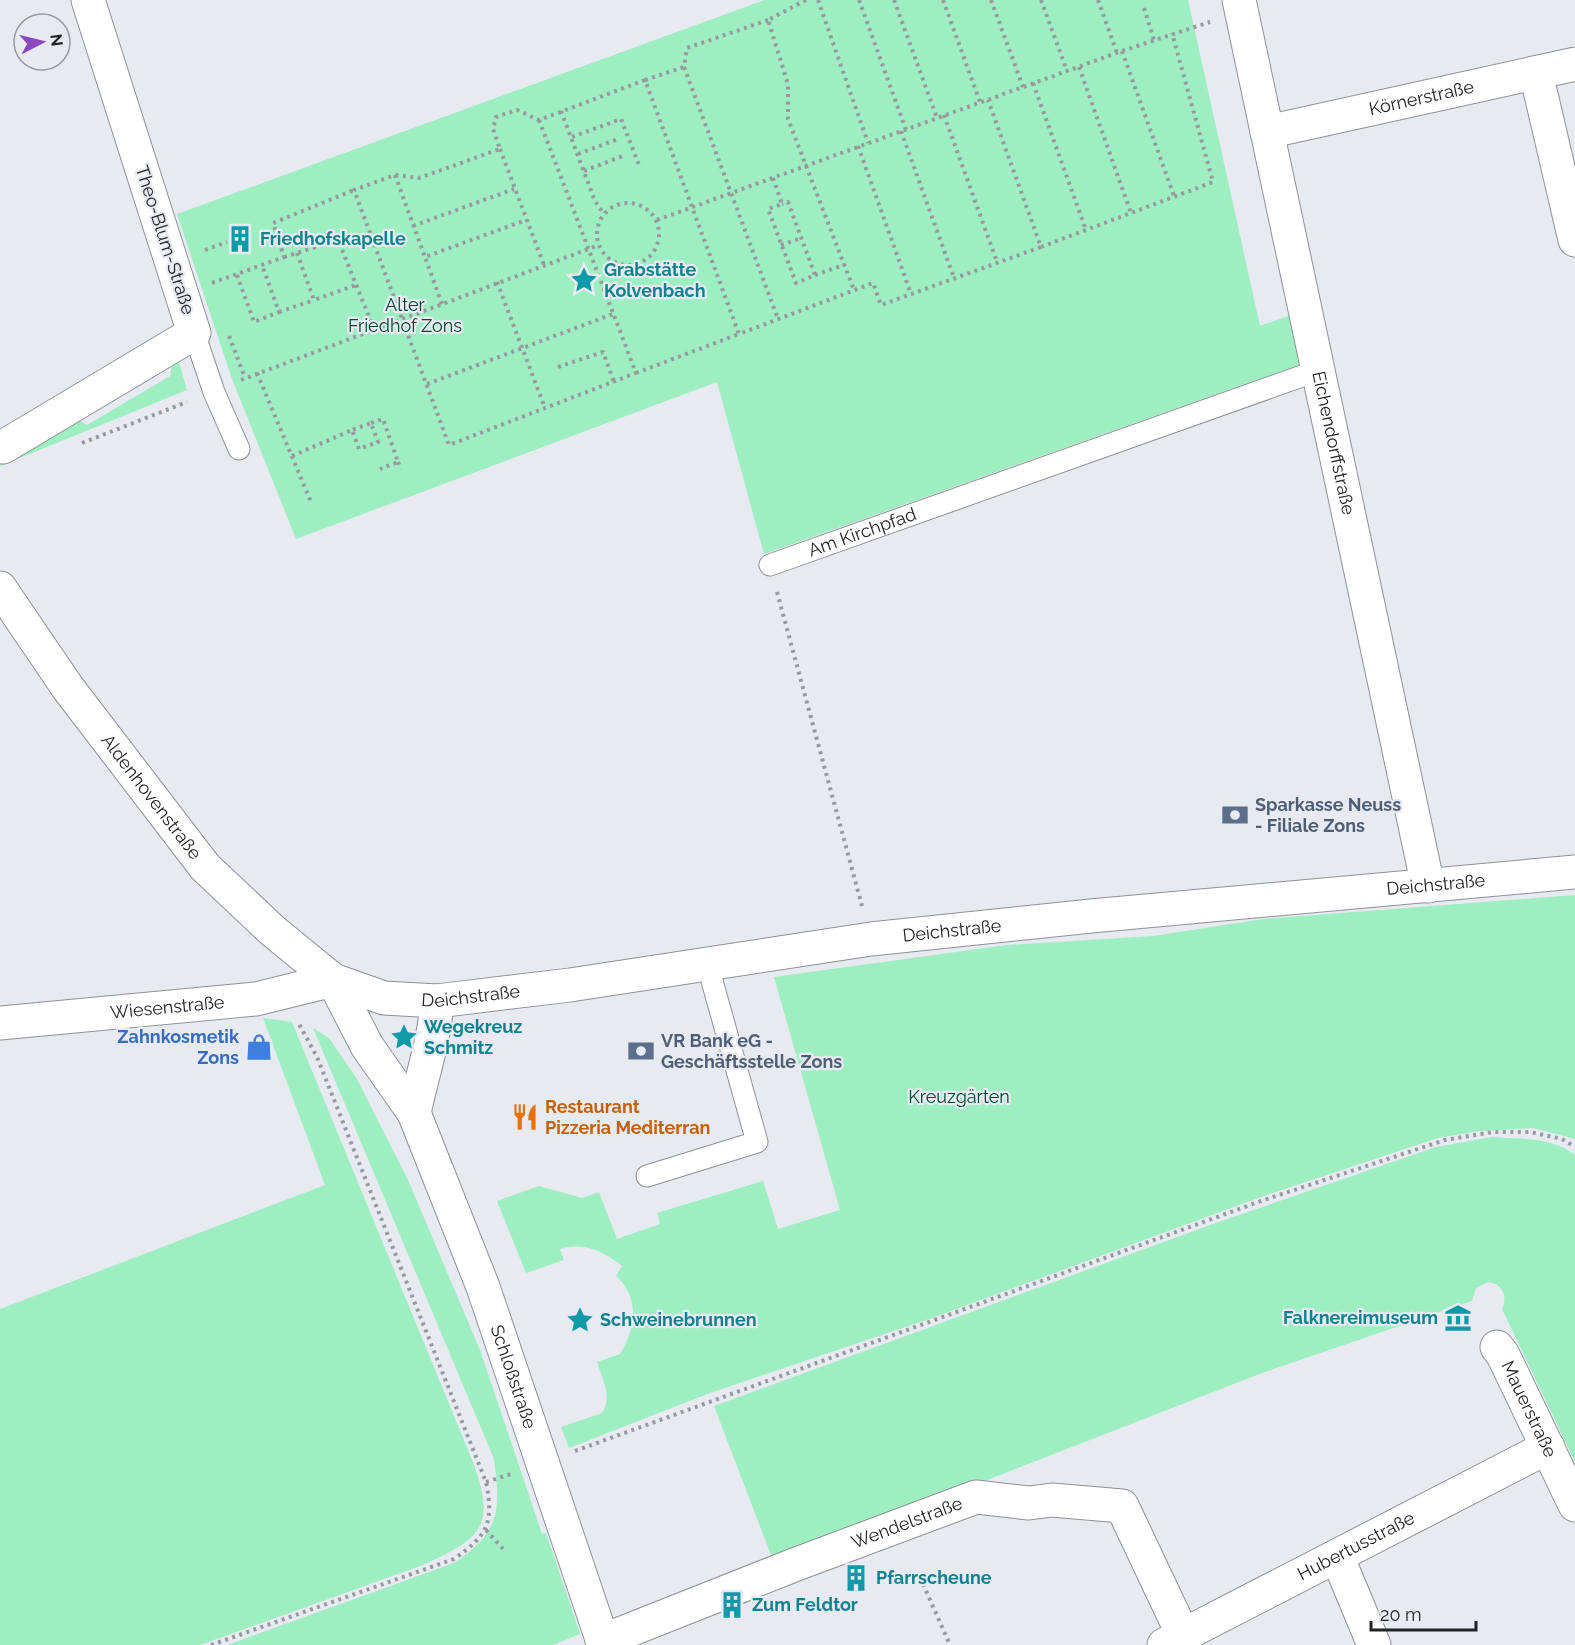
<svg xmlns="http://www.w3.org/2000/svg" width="1575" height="1645" viewBox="0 0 1575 1645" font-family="Raleway,sans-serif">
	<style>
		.green { fill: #9deec1 }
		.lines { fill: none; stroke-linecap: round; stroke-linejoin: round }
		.service-casing { stroke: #8f9097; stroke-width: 23 }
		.minor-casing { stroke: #8f9097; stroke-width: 35 }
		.tertiary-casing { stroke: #8f9097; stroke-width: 35 }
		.path { stroke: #989a9f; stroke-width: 4; stroke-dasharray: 3 4.5; stroke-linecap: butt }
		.service { stroke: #fff; stroke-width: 21 }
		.minor { stroke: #fff; stroke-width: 33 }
		.tertiary { stroke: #fff; stroke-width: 33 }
		.labels { text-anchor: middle; stroke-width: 4.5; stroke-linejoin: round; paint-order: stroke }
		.street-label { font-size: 18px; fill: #222326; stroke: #e8eaf1 }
		.culture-label { font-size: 18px; font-weight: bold; fill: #0d838f; stroke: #e8eaf1; text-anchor: start }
		.park-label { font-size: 18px; fill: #00462a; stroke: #e8eaf1 }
		.service-label { font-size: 18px; font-weight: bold; fill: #4e5e75; stroke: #e8eaf1; text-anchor: start }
		.shop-label { font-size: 18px; font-weight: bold; fill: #366cbe; stroke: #e8eaf1; text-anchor: end }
		.food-label { font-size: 18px; font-weight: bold; fill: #c56008; stroke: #e8eaf1; text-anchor: start }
	</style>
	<rect width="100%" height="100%" fill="#e8eaf1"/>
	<!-- green -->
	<path class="green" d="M765 0H1188L1260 326 1291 315 1302 364 764 554 717 382 296 539 232 379 177 214Z
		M178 359 187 390 0 466V460L45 441 77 419 87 425 170 376 173 361Z
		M1575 895V1139L1533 1128 1480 1131 1438 1138 1261 1197 932 1318 710 1393 569 1448 561 1427 602 1413C613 1397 602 1378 597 1362L620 1354C636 1328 640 1297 616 1276L622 1266C603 1251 584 1242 560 1249L564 1260 526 1273 497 1201 539 1186 582 1198 599 1192 617 1239 660 1224 657 1213 763 1181 778 1229 840 1210 774 977 1007 945 1153 936 1263 919Z
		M263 1018 292 1022 473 1462C497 1528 481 1538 423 1565L200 1645H0V1309L325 1185Z
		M313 1028 329 1038 357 1079 408 1180 480 1350 542 1534 546 1533 580 1634 553 1645H227L454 1563C500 1532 501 1512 494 1459Z
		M1492 1137C1520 1139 1553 1137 1575 1155V1462L1502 1309C1508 1296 1503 1284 1488 1282L1476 1288 1472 1301 1262 1373 774 1563 714 1406 1213 1224 1436 1147Z"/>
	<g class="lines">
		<defs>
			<g id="service">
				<path d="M194 333 214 392 239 449"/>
				<path id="s1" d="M770 565 1319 370"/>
				<path d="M647 1176 757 1142 707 963"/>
			</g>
			<g id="minor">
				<path id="s2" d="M1239 0 1428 886"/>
				<path d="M1536 73 1575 240"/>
				<path id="s3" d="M1267 132 1575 64"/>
				<path d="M3 447 194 333 88 0"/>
				<path id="s4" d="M333 980 384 998 437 1001 570 985 871 939 1091 916 1575 872"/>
				<path id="s5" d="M333 980 367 1046 414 1113 483 1287 604 1645"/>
				<path id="s6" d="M0 1023 256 999 333 980"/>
				<path d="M414 1113C422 1075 435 1039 437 1001"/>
				<path id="s7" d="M1497 1347 1503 1355 1575 1505"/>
				<path d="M1337 1556 1374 1645"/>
				<path id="s8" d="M602 1641 794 1565 976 1497 1029 1503 1052 1500 1122 1506 1183 1635"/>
				<path id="s9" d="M1164 1645 1548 1447"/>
			</g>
			<g id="tertiary">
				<path id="s10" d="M0 588 68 688 205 867 273 931 333 980"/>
			</g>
		</defs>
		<!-- service casing -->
		<use href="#service" class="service-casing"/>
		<!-- minor casing -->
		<use href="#minor" class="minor-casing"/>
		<!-- tertiary casing -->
		<use href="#tertiary" class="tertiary-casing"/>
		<!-- path -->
		<path class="path" d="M806 0 768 20 788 84V119L854 290
			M818 0 868 143
			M859 0 906 130
			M894 0 937 118
			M943 0 980 102
			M991 0 1023 87
			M1041 0 1067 71
			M1098 0 1117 53
			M1144 8 1154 40
			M768 20 687 48 684 67 778 319
			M1122 51 1174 196
			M1079 67 1131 213
			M645 80 684 67
			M1033 83 1086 230
			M561 111 595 201 604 214
			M944 115 997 262
			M539 120 636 373 449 445 354 190 395 175 419 178 500 149 493 129 496 117 517 110 539 120 645 80 739 334 873 283 881 305 1041 247 988 100
			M901 131 954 278
			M572 137 621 119 639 165
			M858 146 911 294
			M500 149 544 265
			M578 154 618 139
			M584 171 623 156
			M395 175 425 257
			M773 178 782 204 768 209 796 283 815 275 788 202 782 204
			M597 234a31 31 0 1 1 62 0a31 31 0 1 1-62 0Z
			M657 220 1122 51 1210 22
			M413 226 514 189
			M781 245 801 238
			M1041 247 1213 182 1172 33
			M205 250 227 242
			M297 253 314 300 356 285
			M284 257 338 240 374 329
			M237 275 254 322 279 312 262 265
			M815 275 844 265
			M497 282 545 408
			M212 283 284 257 273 223 354 190
			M442 304 425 257 526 220
			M279 312 314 300
			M229 336 245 378
			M558 367 603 352 614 382
			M257 373 311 502
			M636 373 739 334
			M241 380 599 245
			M427 384 613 314
			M371 423 383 419 398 462 380 469
			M82 443 187 402
			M292 456 352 430 359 449 378 442 371 423 352 430
			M398 462 401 469
			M777 592 862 906
			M575 1451 1261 1201 1445 1140 1493 1132H1530L1562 1139 1575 1147
			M486 1482 511 1474
			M486 1530 504 1550
			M923 1584 950 1645
			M211 1645 454 1559C488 1535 494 1523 486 1482L317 1057 299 1024"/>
		<!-- service -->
		<use href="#service" class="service"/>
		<!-- minor -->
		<use href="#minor" class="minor"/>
		<!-- tertiary -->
		<use href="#tertiary" class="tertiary"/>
	</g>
	<!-- icons -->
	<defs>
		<symbol id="building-bare" viewBox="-9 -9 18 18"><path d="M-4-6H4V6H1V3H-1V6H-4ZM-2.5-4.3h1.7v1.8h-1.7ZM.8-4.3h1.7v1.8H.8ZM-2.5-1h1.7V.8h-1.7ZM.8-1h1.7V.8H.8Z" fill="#0f9aa8" stroke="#e8eaf1" stroke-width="2.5" paint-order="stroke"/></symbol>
		<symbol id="sight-bare" viewBox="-9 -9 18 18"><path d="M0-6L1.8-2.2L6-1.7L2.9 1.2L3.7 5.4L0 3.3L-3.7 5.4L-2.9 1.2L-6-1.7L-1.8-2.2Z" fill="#0f9aa8" stroke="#e8eaf1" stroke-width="2.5" paint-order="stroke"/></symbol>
		<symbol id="bank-bare" viewBox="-9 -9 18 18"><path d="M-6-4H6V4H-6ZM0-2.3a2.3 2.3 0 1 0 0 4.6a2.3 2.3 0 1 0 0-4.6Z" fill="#5c6f8a" stroke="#e8eaf1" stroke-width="2.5" paint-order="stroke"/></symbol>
		<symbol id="shop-bare" viewBox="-9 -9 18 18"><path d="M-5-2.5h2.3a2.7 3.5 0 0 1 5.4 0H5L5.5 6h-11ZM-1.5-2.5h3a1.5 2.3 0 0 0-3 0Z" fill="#3f7fe0" stroke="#e8eaf1" stroke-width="2.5" paint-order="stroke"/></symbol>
		<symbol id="restaurant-bare" viewBox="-9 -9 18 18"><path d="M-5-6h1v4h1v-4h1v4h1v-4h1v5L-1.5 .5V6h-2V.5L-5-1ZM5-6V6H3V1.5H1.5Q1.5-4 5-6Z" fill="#e8710a" stroke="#e8eaf1" stroke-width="2.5" paint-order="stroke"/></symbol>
		<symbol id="museum-bare" viewBox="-9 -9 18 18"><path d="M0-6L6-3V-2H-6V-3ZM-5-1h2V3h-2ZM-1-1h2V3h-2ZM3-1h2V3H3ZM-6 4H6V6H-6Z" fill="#0f9aa8" stroke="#e8eaf1" stroke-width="2.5" paint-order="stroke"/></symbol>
	</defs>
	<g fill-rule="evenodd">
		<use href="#building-bare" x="221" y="220" width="38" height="38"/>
		<use href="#sight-bare" x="565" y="261" width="38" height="38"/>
		<use href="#bank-bare" x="1216" y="796" width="38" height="38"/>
		<use href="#sight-bare" x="385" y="1018" width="38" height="38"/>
		<use href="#shop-bare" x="240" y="1028" width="38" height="38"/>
		<use href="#bank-bare" x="622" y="1032" width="38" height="38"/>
		<use href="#restaurant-bare" x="506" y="1098" width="38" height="38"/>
		<use href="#museum-bare" x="1439" y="1299" width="38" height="38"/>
		<use href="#sight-bare" x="561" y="1301" width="38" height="38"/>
		<use href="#building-bare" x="837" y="1559" width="38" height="38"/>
		<use href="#building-bare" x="713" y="1586" width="38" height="38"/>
	</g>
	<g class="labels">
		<!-- street labels -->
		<g class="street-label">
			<text dy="6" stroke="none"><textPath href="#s3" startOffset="158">Körnerstraße</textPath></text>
			<text transform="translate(165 240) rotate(72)" y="6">Theo-Blum-Straße</text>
			<text dy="6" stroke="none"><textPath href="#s2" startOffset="453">Eichendorffstraße</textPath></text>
			<text dy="6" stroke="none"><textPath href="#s1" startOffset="98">Am Kirchpfad</textPath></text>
			<text dy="6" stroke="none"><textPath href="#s10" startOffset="258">Aldenhovenstraße</textPath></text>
			<text dy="6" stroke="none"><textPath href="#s4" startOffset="1113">Deichstraße</textPath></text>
			<text dy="6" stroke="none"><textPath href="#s4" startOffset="627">Deichstraße</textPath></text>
			<text dy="6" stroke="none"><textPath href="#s4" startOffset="141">Deichstraße</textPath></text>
			<text dy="6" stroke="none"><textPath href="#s6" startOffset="168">Wiesenstraße</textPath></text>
			<text dy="6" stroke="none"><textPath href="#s5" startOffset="438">Schloßstraße</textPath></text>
			<text dy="6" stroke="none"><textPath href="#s7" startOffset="70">Mauerstraße</textPath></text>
			<text dy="6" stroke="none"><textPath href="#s8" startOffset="327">Wendelstraße</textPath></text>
			<text dy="6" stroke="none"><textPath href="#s9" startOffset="216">Hubertusstraße</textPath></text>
		</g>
		<!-- culture labels -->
		<g class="culture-label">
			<text x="260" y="245">Friedhofskapelle</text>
			<text x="604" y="276">Grabstätte<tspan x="604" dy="21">Kolvenbach</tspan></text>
			<text x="424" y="1033">Wegekreuz<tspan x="424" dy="21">Schmitz</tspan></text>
			<text x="1438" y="1324" text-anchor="end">Falknereimuseum</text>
			<text x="600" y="1326">Schweinebrunnen</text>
			<text x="876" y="1584">Pfarrscheune</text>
			<text x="752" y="1611">Zum Feldtor</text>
		</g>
		<!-- park labels -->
		<g class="park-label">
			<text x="405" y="311">Alter<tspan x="405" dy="21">Friedhof Zons</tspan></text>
			<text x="959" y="1103">Kreuzgärten</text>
		</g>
		<!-- service labels -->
		<g class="service-label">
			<text x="1255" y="811">Sparkasse Neuss<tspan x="1255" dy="21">- Filiale Zons</tspan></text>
			<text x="661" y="1047">VR Bank eG -<tspan x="661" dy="21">Geschäftsstelle Zons</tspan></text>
		</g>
		<!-- shop labels -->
		<g class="shop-label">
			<text x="239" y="1043">Zahnkosmetik<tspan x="239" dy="21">Zons</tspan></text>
		</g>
		<!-- food labels -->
		<g class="food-label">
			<text x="545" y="1113">Restaurant<tspan x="545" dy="21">Pizzeria Mediterran</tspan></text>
		</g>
	</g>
	<!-- north arrow -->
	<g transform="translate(42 42) rotate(83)"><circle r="28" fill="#e8eaf1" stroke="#999aa0" stroke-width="1.5"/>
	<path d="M0-4.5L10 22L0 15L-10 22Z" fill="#8c49bd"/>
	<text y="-9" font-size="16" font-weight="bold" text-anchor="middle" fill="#222326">N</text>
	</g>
	<!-- scale -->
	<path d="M1371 1621v9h105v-9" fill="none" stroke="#222326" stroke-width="3"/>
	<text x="1380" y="1621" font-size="18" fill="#222326" stroke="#e8eaf1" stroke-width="4.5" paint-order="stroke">20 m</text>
</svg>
